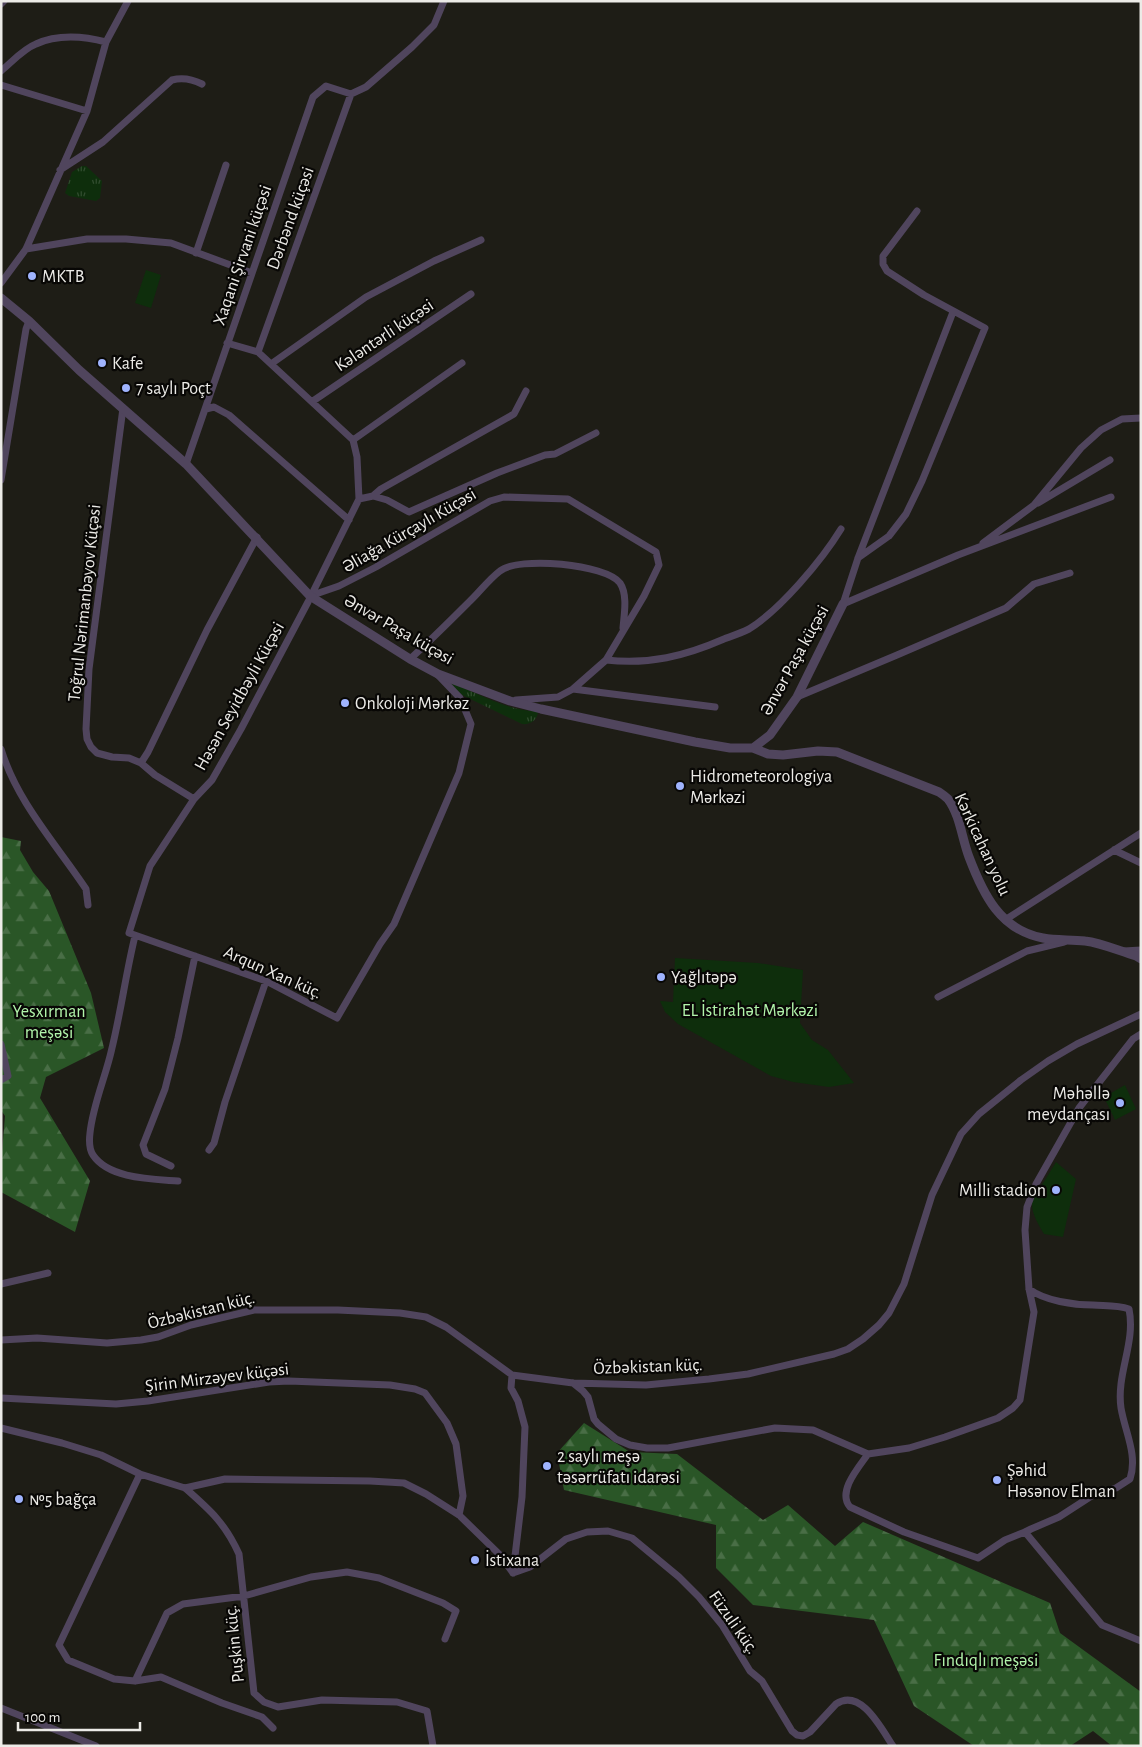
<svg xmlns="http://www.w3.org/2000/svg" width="1142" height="1747" viewBox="0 0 1142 1747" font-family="'Alegreya Sans',sans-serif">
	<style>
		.grass { fill: url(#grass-tufts) }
		.forest { fill: url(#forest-firs) }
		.park { fill: #0e2e0c }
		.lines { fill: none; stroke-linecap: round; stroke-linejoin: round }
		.minor { stroke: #50455d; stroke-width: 7 }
		.tertiary { stroke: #50455d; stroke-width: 9 }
		.poi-dot { fill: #9fb3fd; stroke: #080705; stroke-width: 2 }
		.labels { text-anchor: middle; stroke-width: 4.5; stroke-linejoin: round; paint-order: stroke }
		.street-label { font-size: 18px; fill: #ecebe7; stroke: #080705 }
		.poi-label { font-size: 18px; fill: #ecebe7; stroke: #080705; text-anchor: start }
		.park-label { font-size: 18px; fill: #b1f4aa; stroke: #080705 }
	</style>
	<defs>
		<pattern id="grass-tufts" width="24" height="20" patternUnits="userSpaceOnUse" patternTransform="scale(1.25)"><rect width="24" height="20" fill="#0e2e0c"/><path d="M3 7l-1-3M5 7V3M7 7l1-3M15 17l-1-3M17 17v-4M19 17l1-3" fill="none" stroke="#314c2f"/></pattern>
		<pattern id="forest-firs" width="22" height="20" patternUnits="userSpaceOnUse" patternTransform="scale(1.25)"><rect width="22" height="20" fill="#2a5627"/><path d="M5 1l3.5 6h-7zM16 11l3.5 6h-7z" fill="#496e46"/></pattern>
	</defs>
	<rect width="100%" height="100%" fill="#1e1d16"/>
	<!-- grass -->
	<path class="grass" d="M82 166H86L102 181 100 198 96 201 69 196 65 193 72 172Z
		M449 682C476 692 509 712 538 711 538 720 530 725 522 724L462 695Z"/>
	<!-- forest -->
	<path class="forest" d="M1 837 21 841 20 850 33 872 49 891 91 993 104 1048 46 1077 40 1098 90 1181 75 1232 1 1192V1164L5 1116 1 1110Z
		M584 1423 630 1452 677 1454 763 1520 788 1505 835 1546 863 1522 1050 1603 1060 1633 1141 1692V1746H1112L1093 1731 1070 1746H974L914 1706 874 1620 753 1605 716 1568V1525L564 1490 557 1453Z"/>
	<!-- park -->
	<path class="park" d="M146 270 161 275 151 308 135 303Z
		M675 958 758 963 803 970 800 1023 812 1040 828 1050 854 1083 829 1087 793 1082 771 1076 678 1024 665 1012 660 1001 673 1002Z
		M1125 1085 1136 1109 1115 1120 1104 1097Z
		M1056 1162 1076 1179 1063 1237 1044 1234C1038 1224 1031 1213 1032 1201Z"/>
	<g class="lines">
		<!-- minor -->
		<path class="minor" d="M1 4 4 1
			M1 71C12 62 23 49 36 44 57 34 84 36 106 42
			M1 85 87 111
			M351 94 366 87 412 47 434 25 444 1
			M60 170 103 142 172 80C183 77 192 79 202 84
			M26 249 87 239H126L171 243 252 273
			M196 253 226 165
			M1 283 26 249 87 111 106 42 128 1
			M227 343 258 352 353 440 357 457 359 499 308 602 241 729 212 780 194 799 150 866 129 933 266 981 337 1018 380 944 394 924 459 773 471 724 460 698 438 675
			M258 352 351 94
			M271 364 366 297 434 261 481 240
			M313 401 471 294
			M123 408 89 669 86 729 87 739 91 747 97 753 112 757 129 758 141 763
			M206 409 214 407 229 415 349 520
			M353 440 462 363
			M186 464 313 97 326 86 351 94
			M1 480 26 329 29 321
			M373 496 387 500 409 512 497 473 545 455 555 454 596 433
			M359 499 373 496 381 489 514 414 526 391
			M1038 503 1110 460
			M983 543 1034 505 1081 448 1101 430 1122 419 1141 418
			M858 558 889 536 906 514 922 481 985 328 924 295 887 271 883 264V256L917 211
			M310 596 339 586 376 567 490 501 504 497 568 499 656 552 659 565 644 596 606 660 573 689 558 697 516 700
			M843 604 858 558 953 312
			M843 604 958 555 1111 497
			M410 659C430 641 449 622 468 603 479 593 488 580 500 571 518 556 606 564 620 583 628 595 624 615 623 628
			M606 660C649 665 685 656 724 639 732 636 741 633 749 629 780 610 822 560 841 529
			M573 689 715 707
			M797 697 897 655 1006 608 1034 584 1070 573
			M1 749C17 802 56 844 86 889L88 905
			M194 799 155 775 141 763 148 752 207 630 257 537
			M1114 850 1141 863
			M1005 920 1141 833
			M135 936C126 973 121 1011 112 1048 106 1076 93 1104 90 1133 89 1141 89 1149 93 1155 109 1179 152 1179 178 1181
			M1124 951 1141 950
			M938 997 1027 951 1064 942
			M1 1044 8 1076 1 1080
			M209 1150 214 1143 225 1102 266 981
			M171 1166 146 1154 143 1145 165 1089 178 1038 195 956
			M1 1284 48 1273
			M1 1340 37 1338 107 1343 141 1340 158 1337 191 1325 254 1310H338L400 1313 426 1317 446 1327 512 1375 573 1383 646 1385 709 1379 748 1374 834 1354 848 1349 863 1339 879 1325 889 1313 904 1284 932 1195 961 1134 979 1114 1021 1080 1048 1061 1077 1044 1141 1014
			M512 1375 511 1388 518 1401 525 1427 522 1497 513 1573
			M573 1383 583 1391 588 1397 594 1419 598 1424 616 1439 630 1445 647 1448H668L775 1428 813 1430 868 1454
			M1 1398 116 1404 148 1401 269 1382 289 1381 390 1385 415 1389 425 1393 447 1423 456 1444 463 1496 459 1515
			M1 1428 62 1443 101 1455 140 1474 185 1488 225 1479 370 1481 404 1483 426 1494 459 1515 500 1555 513 1573
			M868 1454 909 1448 945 1437 998 1418 1013 1408 1020 1400 1034 1312 1029 1289 1025 1230 1027 1207 1036 1184 1079 1108 1133 1039 1141 1034
			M868 1454C858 1468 837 1492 850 1507L904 1532 978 1558 1005 1540 1025 1532 1102 1625 1141 1641
			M140 1474 59 1645 68 1660 114 1679 135 1681 161 1677 222 1703 262 1717 273 1728
			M185 1488C210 1510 225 1523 239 1554L254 1693 264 1702 278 1707 322 1700 397 1702 427 1711 433 1746
			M1025 1532 1031 1529 1059 1517 1093 1495 1116 1488 1130 1479C1138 1455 1125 1432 1121 1408 1116 1374 1136 1343 1129 1309 1117 1305 1105 1306 1093 1305 1074 1305 1045 1301 1029 1289
			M513 1573 530 1567 566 1539 587 1532 608 1531 632 1538 679 1577 699 1597 722 1625 750 1671 762 1681 792 1731 797 1735 803 1736 810 1732 836 1704C861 1687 882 1730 893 1746
			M135 1681 167 1613 183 1604 244 1596 311 1577 347 1572 379 1578 443 1603 456 1611 445 1639
			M1 1708 96 1746"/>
		<!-- tertiary -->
		<path class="tertiary" d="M1 298 29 321 79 370 186 464 310 596 410 659 438 674 510 701 541 709 695 742 730 748H753L770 735 797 697 843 604
			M753 748 768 754 783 755 818 751 837 752 939 792C942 794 946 797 948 799 960 815 962 839 969 857 983 894 1000 930 1043 938 1057 941 1071 939 1085 941 1102 943 1119 951 1136 956L1141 959"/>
	</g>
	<!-- markers -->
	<g class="poi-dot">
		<circle cx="32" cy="276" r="5"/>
		<circle cx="102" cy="363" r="5"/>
		<circle cx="126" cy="388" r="5"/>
		<circle cx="345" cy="703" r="5"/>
		<circle cx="680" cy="786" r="5"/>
		<circle cx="661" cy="977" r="5"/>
		<circle cx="1120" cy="1103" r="5"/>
		<circle cx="1056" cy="1190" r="5"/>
		<circle cx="547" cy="1466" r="5"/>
		<circle cx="997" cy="1480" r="5"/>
		<circle cx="19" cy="1499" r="5"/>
		<circle cx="475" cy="1560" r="5"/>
	</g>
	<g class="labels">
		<!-- street labels -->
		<g class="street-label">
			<text transform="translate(290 218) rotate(-70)" y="6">Dərbənd küçəsi</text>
			<text transform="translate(242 255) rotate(-71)" y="6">Xaqani Şirvani küçəsi</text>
			<text transform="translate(384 335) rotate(-34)" y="6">Kələntərli küçəsi</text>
			<text transform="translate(409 530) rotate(-30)" y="6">Əliağa Kürçaylı Küçəsi</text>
			<text transform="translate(84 603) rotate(-84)" y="6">Toğrul Nərimanbəyov Küçəsi</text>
			<text transform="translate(399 629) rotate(30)" y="6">Ənvər Paşa küçəsi</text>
			<text transform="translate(794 660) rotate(-61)" y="6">Ənvər Paşa küçəsi</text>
			<text transform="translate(239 696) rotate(-61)" y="6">Həsən Seyidbəyli Küçəsi</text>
			<text transform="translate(983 844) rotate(65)" y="6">Kərkicahan yolu</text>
			<text transform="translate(273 972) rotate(24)" y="6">Arqun Xan küç.</text>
			<text transform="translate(201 1310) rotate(-14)" y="6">Özbəkistan küç.</text>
			<text transform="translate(648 1366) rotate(-2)" y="6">Özbəkistan küç.</text>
			<text transform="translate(217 1377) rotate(-7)" y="6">Şirin Mirzəyev küçəsi</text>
			<text transform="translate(734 1622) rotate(55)" y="6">Füzuli küç.</text>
			<text transform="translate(234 1644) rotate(-96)" y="6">Puşkin küç.</text>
		</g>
		<!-- poi labels -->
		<g class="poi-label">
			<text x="42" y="282">MKTB</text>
			<text x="112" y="369">Kafe</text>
			<text x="136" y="394">7 saylı Poçt</text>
			<text x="355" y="709">Onkoloji Mərkəz</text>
			<text x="690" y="782">Hidrometeorologiya<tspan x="690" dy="21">Mərkəzi</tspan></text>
			<text x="671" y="983">Yağlıtəpə</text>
			<text x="1110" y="1099" text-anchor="end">Məhəllə<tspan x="1110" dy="21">meydançası</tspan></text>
			<text x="1046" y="1196" text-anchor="end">Milli stadion</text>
			<text x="557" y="1462">2 saylı meşə<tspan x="557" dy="21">təsərrüfatı idarəsi</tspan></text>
			<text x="1007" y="1476">Şəhid<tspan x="1007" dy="21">Həsənov Elman</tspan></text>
			<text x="29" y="1505">№5 bağça</text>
			<text x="485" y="1566">İstixana</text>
		</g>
		<!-- park labels -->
		<g class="park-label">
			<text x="750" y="1016">EL İstirahət Mərkəzi</text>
			<text x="49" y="1017">Yesxırman<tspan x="49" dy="21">meşəsi</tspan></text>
			<text x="986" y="1666">Fındıqlı meşəsi</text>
		</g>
	</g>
	<!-- border -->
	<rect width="1142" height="1747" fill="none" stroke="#ecebe7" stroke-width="5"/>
	<!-- scale -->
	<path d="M18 1722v8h122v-8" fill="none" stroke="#ecebe7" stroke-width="2.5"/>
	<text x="25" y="1722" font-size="15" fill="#ecebe7" stroke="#080705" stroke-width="4" paint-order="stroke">100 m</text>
</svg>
